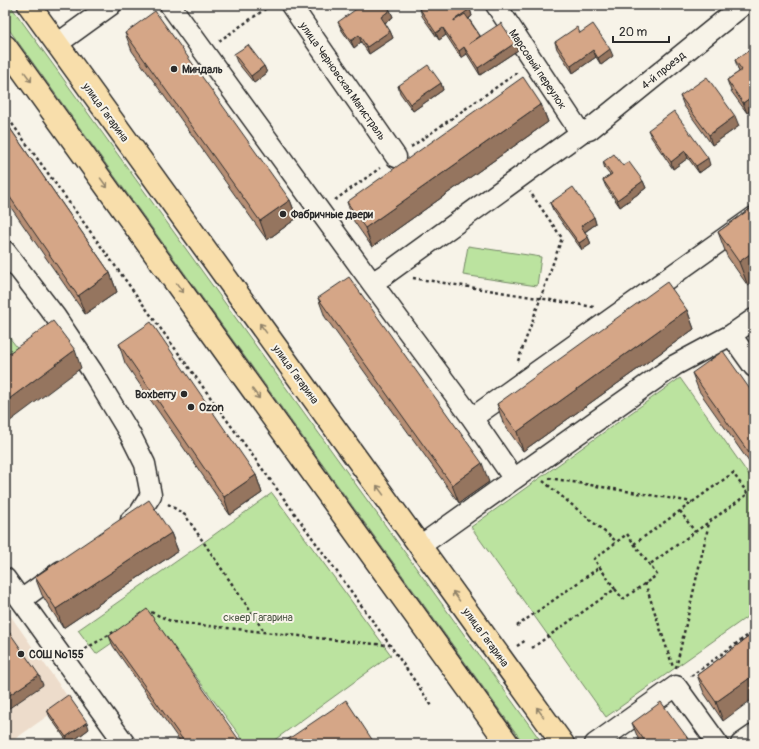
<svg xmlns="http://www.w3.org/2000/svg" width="759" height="749" viewBox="0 0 759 749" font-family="Pangolin,sans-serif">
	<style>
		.built { fill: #eddccb }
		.green { fill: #bbe39f; stroke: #738765 }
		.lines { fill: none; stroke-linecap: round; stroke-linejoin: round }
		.minor-casing { stroke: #2b2b2b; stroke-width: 23 }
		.major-casing { stroke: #2b2b2b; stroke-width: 25 }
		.path { stroke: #2b2b2b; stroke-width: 2.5; stroke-dasharray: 3 3; stroke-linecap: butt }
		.minor { stroke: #f7f3e8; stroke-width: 20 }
		.major { stroke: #f8deab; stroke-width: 22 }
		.wall { fill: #b78f74; stroke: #2b2b2b }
		.shaded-wall { fill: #95745e; stroke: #2b2b2b }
		.building { fill: #d5a687; stroke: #2b2b2b }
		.oneway { stroke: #92846b }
		.poi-dot { fill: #2b2b2b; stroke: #f7f3e8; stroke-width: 1.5 }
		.labels { text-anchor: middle; stroke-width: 4; stroke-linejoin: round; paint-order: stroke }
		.poi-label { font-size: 11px; font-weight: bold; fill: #2b2b2b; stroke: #f7f3e8; text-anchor: start }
		.street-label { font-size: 11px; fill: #2b2b2b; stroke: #f7f3e8 }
		.park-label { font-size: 11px; fill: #4f5948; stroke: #f7f3e8 }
	</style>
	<rect width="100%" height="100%" fill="#f7f3e8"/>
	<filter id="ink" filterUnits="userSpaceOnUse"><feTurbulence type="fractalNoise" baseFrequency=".025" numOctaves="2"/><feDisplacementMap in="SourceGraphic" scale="8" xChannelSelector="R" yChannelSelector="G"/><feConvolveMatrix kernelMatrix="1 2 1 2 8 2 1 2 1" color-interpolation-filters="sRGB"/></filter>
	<g filter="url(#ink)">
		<!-- built -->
		<path class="built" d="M5 608 70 700 8 744H5Z"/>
		<!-- green -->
		<path class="green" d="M5 5H10L543 744H524L5 24Z
			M468 246 541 257 537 286 463 275Z
			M5 332 20 351 5 363Z
			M680 378 754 482V612L606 717 471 527Z
			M272 493 391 655 269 744H246L151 616 96 654 78 630 204 542Z"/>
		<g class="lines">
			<defs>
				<path id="minor" d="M170 5 372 283 472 418 514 479 420 546
					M291 5 396 157
					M496 5 576 126 582 132
					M57 44 111 5
					M5 251 55 316 92 371 130 434 145 464 151 495 139 514 131 520
					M372 283 386 274 582 132 589 130 743 5
					M731 335 754 319
					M472 418 754 217
					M514 479 675 365 731 335 754 367
					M5 578 125 744
					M21 600 61 571
					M595 744 676 686 718 744
					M741 744 754 735"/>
				<path id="major" d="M29 5 563 744
					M5 46 508 744"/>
			</defs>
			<!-- minor casing -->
			<use href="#minor" class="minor-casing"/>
			<!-- major casing -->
			<use href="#major" class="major-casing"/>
			<!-- path -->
			<path class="path" d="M219 41 271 5
				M5 114 390 645 432 706
				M411 147 518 72
				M335 200 380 168
				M413 278 594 307
				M518 361 562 238 530 192
				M549 478 692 502
				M543 481 617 542
				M168 504 185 515 264 631
				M680 511 695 532
				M634 544 733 473 748 494 649 565
				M645 583 673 667
				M146 615 151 612 173 622 363 643 389 645
				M517 626 600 567
				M517 646 526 640
				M532 648 615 589 623 599 657 575 627 534 594 559 615 589
				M80 652 117 630
				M676 668 709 523
				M691 676 754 631"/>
			<!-- minor -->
			<use href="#minor" class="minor"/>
			<!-- major -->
			<use href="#major" class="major"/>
		</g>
		<!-- wall -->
		<path class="wall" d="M420 9H470L472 16 469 19 481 37 515 43 518 50 480 75 467 54 461 58 446 35 439 40 422 16Z
			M390 10 393 17 385 23 390 31 393 38 369 54 361 42 354 48 341 29 338 22Z
			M125 33 290 200 297 218 267 240 132 51Z
			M580 33 613 56 601 65 596 57 573 73 557 49 555 42Z
			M754 47V109L747 113 731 91 727 80 739 72 735 60Z
			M234 54 264 66 267 73 254 83 237 62Z
			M441 83 443 90 413 111 400 93 398 86Z
			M680 96 739 126 712 145 684 106Z
			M541 104 548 122 372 247 353 220 347 202Z
			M5 121 110 273 117 292 85 314 5 199Z
			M648 130 710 165 699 173 688 158 673 169 651 137Z
			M603 162 623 166 643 181 646 188 620 207 606 187 603 180 610 175 605 169Z
			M550 203 594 217 596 224 585 232 588 237 591 244 582 250 553 210Z
			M754 206V281L748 286 727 256 718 232Z
			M318 298 489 482 459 503 325 317Z
			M687 310 694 329 523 451 503 423 497 404Z
			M119 344 256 475 262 493 230 515 125 363Z
			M692 373 754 395V469L699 391Z
			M171 533 178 551 63 628 42 595 35 577Z
			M754 633 723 721 704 693 697 675Z
			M109 636 242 744H182L113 646Z
			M47 710 89 729 69 744 50 717Z
			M632 723 692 744H641L639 741Z"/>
		<!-- shaded-wall -->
		<path class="shaded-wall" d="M470 9 472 16 457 27 454 20Z
			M390 10 393 17 383 24 381 17Z
			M443 28 446 35 439 40 436 33Z
			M390 31 393 38 369 54 367 47Z
			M359 35 361 42 354 48 351 41Z
			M515 43 518 50 480 75 478 68Z
			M464 47 467 54 461 58 459 51Z
			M610 49 613 56 601 65 598 58Z
			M593 50 596 57 573 73 571 66Z
			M264 66 267 73 254 83 251 76Z
			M441 83 443 90 413 111 410 104Z
			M750 98 754 108 747 113 743 103Z
			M541 104 548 122 372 247 365 228Z
			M735 116 739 126 712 145 709 135Z
			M685 151 688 158 673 169 671 162Z
			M708 158 710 165 699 173 696 166Z
			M643 181 646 188 620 207 617 200Z
			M290 200 297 218 267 240 260 221Z
			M594 217 596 224 583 233 581 226Z
			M588 237 591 244 582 250 579 243Z
			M754 251V281L748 286 739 262Z
			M110 273 117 292 85 314 78 296Z
			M687 310 694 329 523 451 517 432Z
			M75 350 81 368 5 425V402Z
			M482 463 489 482 459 503 452 485Z
			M256 475 262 493 230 515 224 497Z
			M171 533 178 551 63 628 56 609Z
			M39 675 43 685 5 711V698Z
			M754 675V698L723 721 716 702Z
			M87 722 89 729 69 744 66 737Z"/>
		<!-- building -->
		<path class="building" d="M362 5H386L390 10 381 17 390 31 367 47 359 35 351 41 338 22Z
			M425 5H467L470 9 454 20V21L465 14 480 36 469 44 501 23 515 43 478 68 464 47 459 51 443 28 436 33 420 9Z
			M155 11 290 200 260 221 125 33Z
			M593 24 610 49 598 58 593 50 571 66 555 42 577 27 580 33Z
			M248 45 264 66 251 76 234 54Z
			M754 47V104L750 98 743 103 727 80 742 70 735 60Z
			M428 65 441 83 410 104 398 86Z
			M523 77 541 104 365 228 347 202Z
			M707 77 735 116 709 135 680 96Z
			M674 111 708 158 696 166 685 151 671 162 648 130Z
			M5 121 110 273 78 296 5 190Z
			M614 154 623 166 629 162 643 181 617 200 603 180 612 174 603 162Z
			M573 187 594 217 581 226 588 237 579 243 550 203Z
			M754 206V251L739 262 718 232Z
			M349 277 482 463 452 485 318 298Z
			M667 282 687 310 517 432 497 404Z
			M53 321 75 350 5 402V356Z
			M151 322 256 475 224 497 119 344Z
			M723 351 754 395V460L692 373Z
			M149 500 171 533 56 609 35 577Z
			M147 609 242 744H186L109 636Z
			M5 626 39 675 5 698Z
			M754 633V675L716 702 697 675Z
			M68 695 87 722 66 737 47 710Z
			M346 700 375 744H281Z
			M661 702 692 744H647L632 723Z"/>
		<!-- one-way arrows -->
		<defs><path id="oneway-shaft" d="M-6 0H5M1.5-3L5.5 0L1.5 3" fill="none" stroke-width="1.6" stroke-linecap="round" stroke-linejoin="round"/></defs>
		<g class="oneway">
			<use href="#oneway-shaft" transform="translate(28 77) rotate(54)"/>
			<use href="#oneway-shaft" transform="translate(104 183) rotate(54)"/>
			<use href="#oneway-shaft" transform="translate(180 288) rotate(54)"/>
			<use href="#oneway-shaft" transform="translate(263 328) rotate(-126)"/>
			<use href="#oneway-shaft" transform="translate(256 394) rotate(54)"/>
			<use href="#oneway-shaft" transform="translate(380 490) rotate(-126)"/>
			<use href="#oneway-shaft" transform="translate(456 596) rotate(-126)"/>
			<use href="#oneway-shaft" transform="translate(540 712) rotate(-126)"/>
		</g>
	</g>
	<!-- markers -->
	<g class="poi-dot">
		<circle cx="174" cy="69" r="4"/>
		<circle cx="283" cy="214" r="4"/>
		<circle cx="184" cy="394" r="4"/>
		<circle cx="191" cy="407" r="4"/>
		<circle cx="21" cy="654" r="4"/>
	</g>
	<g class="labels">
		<!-- poi labels -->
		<g class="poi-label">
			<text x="182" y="73">Миндаль</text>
			<text x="291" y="218">Фабричные двери</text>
			<text x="176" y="398" text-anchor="end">Boxberry</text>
			<text x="199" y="411">Ozon</text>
			<text x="29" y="658">СОШ №155</text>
		</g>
		<!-- street labels -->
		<g class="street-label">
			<text transform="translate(538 69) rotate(56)" y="4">Марсовый переулок</text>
			<text transform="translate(663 70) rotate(-39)" y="4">4-й проезд</text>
			<text transform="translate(343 81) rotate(55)" y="4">улица Черновская Магистраль</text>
			<text transform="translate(106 112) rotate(54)" y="4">улица Гагарина</text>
			<text transform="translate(296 374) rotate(54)" y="4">улица Гагарина</text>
			<text transform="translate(486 637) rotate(54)" y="4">улица Гагарина</text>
		</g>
		<!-- park labels -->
		<g class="park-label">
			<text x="258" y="621">сквер Гагарина</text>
		</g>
	</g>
	<!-- margin -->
	<rect width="759" height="749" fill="none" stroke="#f7f3e8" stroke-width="20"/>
	<rect x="10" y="10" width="739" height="729" fill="none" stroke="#2b2b2b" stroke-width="1.5" filter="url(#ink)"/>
	<!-- scale -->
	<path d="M613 36v6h56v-6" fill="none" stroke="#2b2b2b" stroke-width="2"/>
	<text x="619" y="36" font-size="12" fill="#2b2b2b" stroke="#f7f3e8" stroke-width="3" paint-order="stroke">20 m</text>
</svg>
